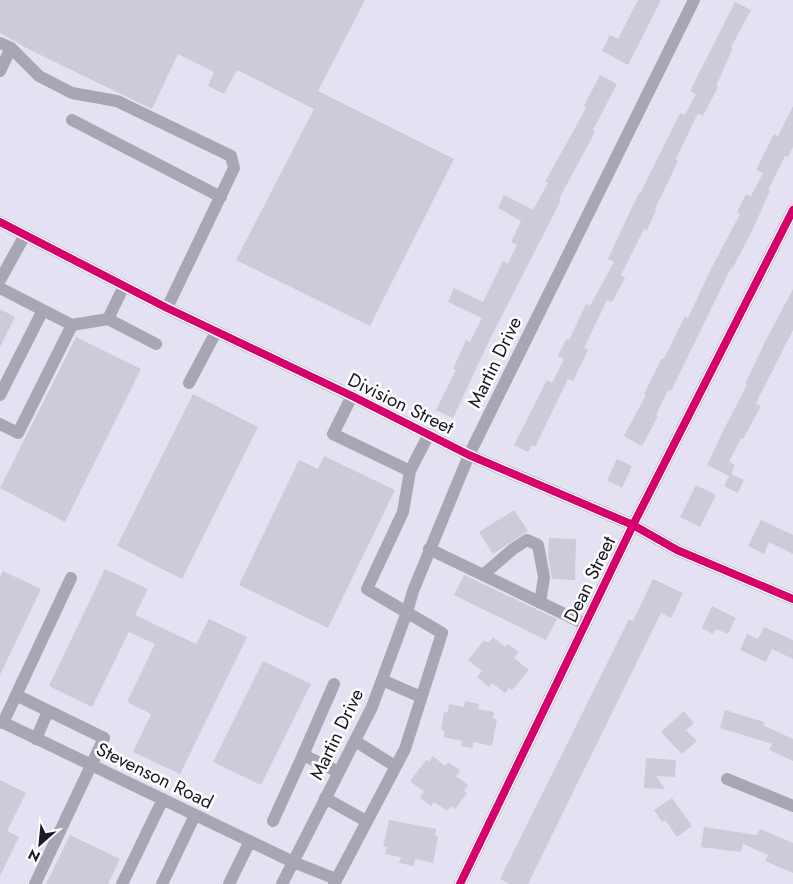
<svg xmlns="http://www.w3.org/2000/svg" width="793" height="884" viewBox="0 0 793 884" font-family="Jost,sans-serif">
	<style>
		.building { fill: #cdcad9 }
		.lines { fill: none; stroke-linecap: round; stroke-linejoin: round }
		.minor { stroke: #a8a6b2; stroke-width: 12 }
		.cycleway-casing { stroke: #fff; stroke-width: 11 }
		.cycleway { stroke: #d6006c; stroke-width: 8 }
		.labels { text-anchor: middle; stroke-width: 5; stroke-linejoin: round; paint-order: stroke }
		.street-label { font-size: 19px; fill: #1c1a26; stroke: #fff }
	</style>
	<rect width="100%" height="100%" fill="#e4e1f3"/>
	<!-- building -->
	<path class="building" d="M0 0H365L318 91 454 159 370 326 236 260 314 109 237 70 224 94 208 86 214 72 178 54 152 109 30 50 0 33Z
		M638 0H661L628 65 602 51 610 35 618 39Z
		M735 2 751 10 731 47 733 48 716 86 718 87 703 116 698 113 676 159 678 161 655 209 656 210 647 230 644 229 621 275 625 278 612 302 607 300 584 348 588 350 573 381 568 379 535 447 532 445 528 452 514 445 547 380 552 383 564 359 558 356 566 339 569 340 586 304 590 306 614 262 608 259 626 220 639 193 640 194 680 113 685 115 696 94 690 91Z
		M600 75 617 84 593 130 595 132 559 199 561 200 488 343 453 418 436 410 456 370 453 369 466 340 470 342 482 318 448 302 454 288 483 302 503 261 508 264 517 245 511 242 521 221 498 208 504 195 533 210 548 183 545 182 586 108 584 106Z
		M793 106V147L788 157 785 156 768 190 770 191 750 235 732 269 731 268 671 391 668 390 656 415 658 416 642 446 624 436 646 395 644 394 662 358 664 359 685 316 688 318 711 269 740 214 737 212 746 194 751 196 763 173 756 170 774 134 778 136Z
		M793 289V330L756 403 761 406 743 439 741 438 729 462 735 465 731 474 744 480 738 493 724 486 729 476 707 465 724 429 747 385 745 384 766 340Z
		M0 309 15 317 0 347Z
		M76 337 141 369 65 522 0 488Z
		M193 394 258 427 182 579 117 546Z
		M324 456 395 490 328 628 239 585 299 460 318 469Z
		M617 459 632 466 622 488 607 480Z
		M696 485 716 495 700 527 680 517Z
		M514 510 528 531 493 554 479 532Z
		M761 520 793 535V554L769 542 764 554 748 546Z
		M549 538 576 539 575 580 552 579 548 556Z
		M105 569 148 589 135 615 196 644 209 619 247 637 180 774 133 752 151 714 127 702 155 644 129 632 92 707 49 686Z
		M3 571 41 589 0 675V578Z
		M464 575 557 619 546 640 454 595Z
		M653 579 683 593 671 618 661 613 528 884H510L500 879 629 619 633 621Z
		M712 606 736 618 728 634 716 629 713 634 702 628Z
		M764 627 793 640V659L772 649 766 662 740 650 747 634 758 639Z
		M493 637 505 647 508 644 519 652 514 658 529 670 512 690 509 688 505 693 492 683 489 687 477 677 482 671 468 660 484 640 488 643Z
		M263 661 311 684 261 785 213 762Z
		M465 701 479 704 478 709 494 712 493 719H497L492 746 474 742 472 748 460 746 463 741 443 737 445 731 441 730 444 712H448L449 704 464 707Z
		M725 710 764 722 763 725 793 739V761L769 750 772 744 720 728Z
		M684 711 694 723 686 730 697 741 682 754 661 732Z
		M433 756 445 766 448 762 460 770 456 776 468 785 464 791 467 793 455 809 451 806 447 811 434 802 431 806 420 797 424 792 410 781 426 760 429 762Z
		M646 758 676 760 675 777 656 776 665 789 644 788Z
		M0 780 26 793 7 831 19 837 0 876Z
		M672 798 692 826 677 837 665 820 662 822 654 810Z
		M389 820 436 829 435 836 438 837 433 863 415 859 414 866 399 863 401 857 385 854 387 847H383Z
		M704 827 757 835 760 829 793 843V873L765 861 768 855 743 844 741 852 701 847Z
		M70 835 120 859 108 884H46Z"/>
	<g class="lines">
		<!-- minor -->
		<path class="minor" d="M0 43 11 48 39 76 72 93 117 101 231 156 234 168 167 308
			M0 71 11 48
			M72 120 221 197
			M0 222 167 308 352 396 469 455 633 525 677 550 793 599
			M0 280 25 235
			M124 286 108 319 156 344
			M0 288 72 325
			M189 383 216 332
			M0 395 43 310
			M352 396 333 434 410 471 429 434
			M0 424 18 433 72 325 108 319
			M429 549 585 624
			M483 575 513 549 527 540 538 545 544 577 540 603
			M382 680 421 697
			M16 695 104 738 35 884
			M0 721 293 862 336 879
			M3 723 71 578
			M36 739 48 711
			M355 741 395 766
			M303 755 334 684
			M727 779 793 806
			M325 798 366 821
			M273 821 303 755 339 772
			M122 884 163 799
			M162 884 195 815
			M229 884 250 841
			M282 884 372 707 407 612 413 591 469 455 694 0
			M334 884 405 749 442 633 367 589 403 512 410 471
			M460 884 633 525 793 210"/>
		<defs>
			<path id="cycleway" d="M0 222 167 308 352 396 469 455 633 525 677 550 793 599
				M460 884 633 525 793 210"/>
		</defs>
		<!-- cycleway casing -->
		<use href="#cycleway" class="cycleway-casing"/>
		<!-- cycleway -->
		<use href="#cycleway" class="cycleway"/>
	</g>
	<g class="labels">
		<!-- street labels -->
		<g class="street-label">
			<text transform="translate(494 362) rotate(-64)" y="7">Martin Drive</text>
			<text transform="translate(401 403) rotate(26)" y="7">Division Street</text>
			<text transform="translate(589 579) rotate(-64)" y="7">Dean Street</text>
			<text transform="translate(336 734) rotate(-64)" y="7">Martin Drive</text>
			<text transform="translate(155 775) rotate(26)" y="7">Stevenson Road</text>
		</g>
	</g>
	<!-- north arrow -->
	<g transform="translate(40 844) rotate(207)" stroke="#ffffff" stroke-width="4" paint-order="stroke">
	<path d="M0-4L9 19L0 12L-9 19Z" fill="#1c1a26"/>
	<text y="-8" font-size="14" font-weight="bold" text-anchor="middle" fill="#1c1a26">N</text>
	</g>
</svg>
